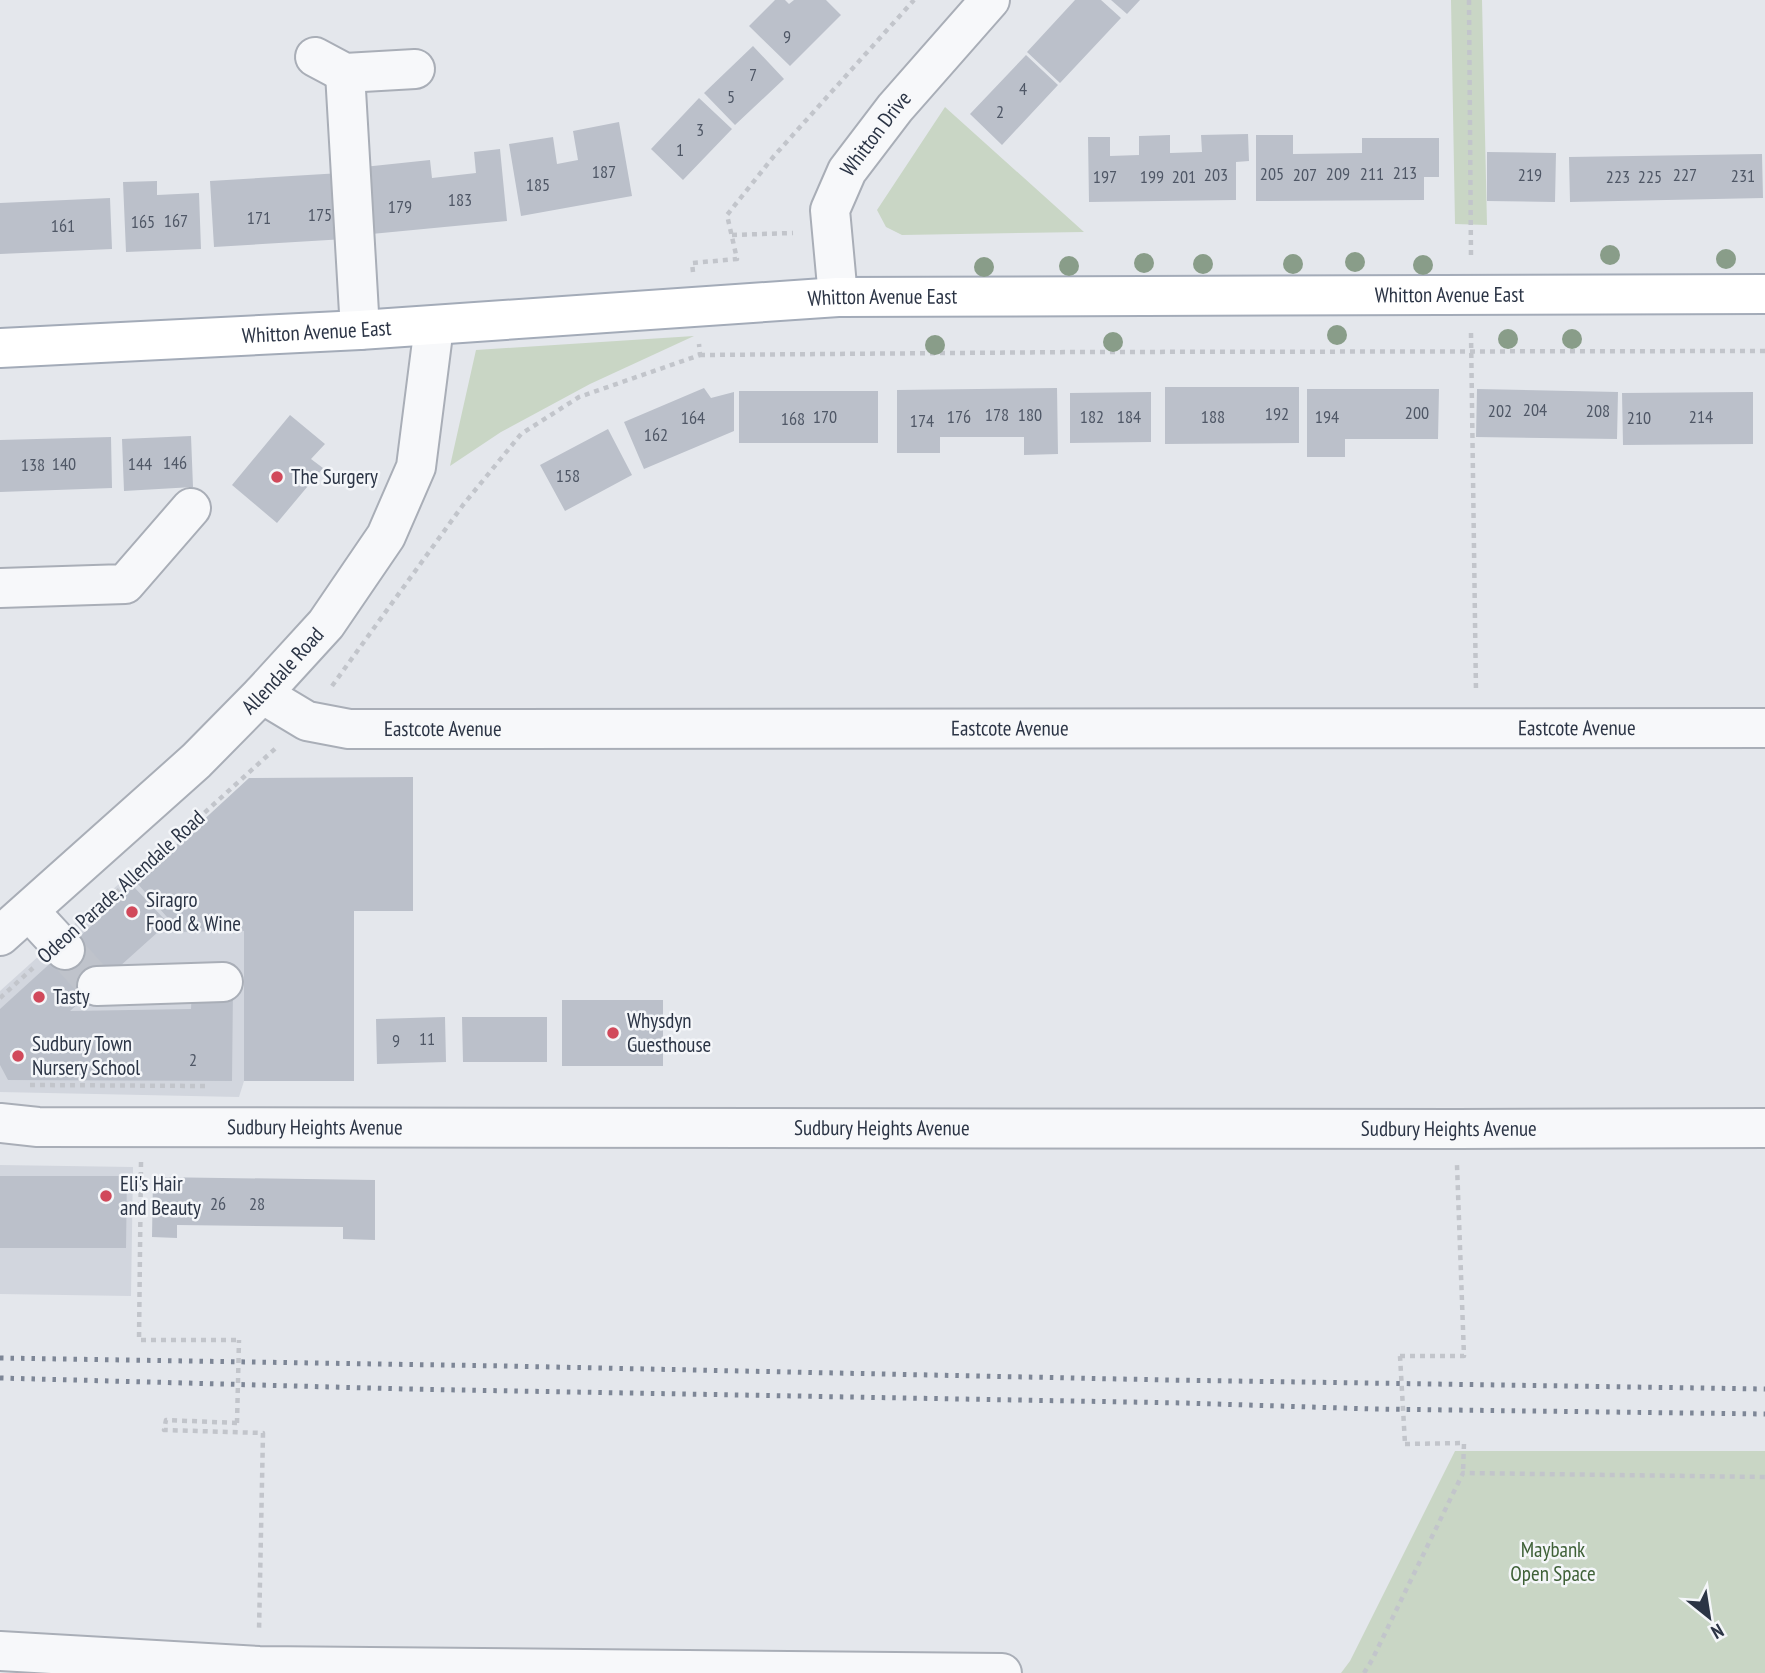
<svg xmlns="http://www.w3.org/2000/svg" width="1765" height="1673" viewBox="0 0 1765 1673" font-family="'PT Sans Narrow',sans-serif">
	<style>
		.built { fill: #d2d6de }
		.green { fill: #c9d6c5 }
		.building { fill: #bbc0ca }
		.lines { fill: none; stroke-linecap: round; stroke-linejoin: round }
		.minor-tunnel { stroke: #bfc3cb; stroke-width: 38; stroke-dasharray: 38 19; stroke-linecap: butt }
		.minor-casing { stroke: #a9aeb7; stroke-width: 42 }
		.major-casing { stroke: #a3abb8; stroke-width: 42 }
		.path { stroke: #c2c5cb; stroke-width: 4.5; stroke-dasharray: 5 5; stroke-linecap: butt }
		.minor { stroke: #f7f8fa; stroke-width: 38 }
		.major { stroke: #fff; stroke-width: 38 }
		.rail { stroke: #7d8696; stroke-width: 5; stroke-dasharray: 3.5 7; stroke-linecap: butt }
		.path-bridge { stroke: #c2c5cb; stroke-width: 4.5; stroke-dasharray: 5 5; stroke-linecap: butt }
		.tree { fill: #899d89 }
		.poi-dot { fill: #d1495b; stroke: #f4f6f9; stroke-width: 2.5 }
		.labels { text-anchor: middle; stroke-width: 5; stroke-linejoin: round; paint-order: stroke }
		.number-label { font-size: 18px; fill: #4f5766 }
		.street-label { font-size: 21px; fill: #2b3445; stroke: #f4f6f9 }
		.poi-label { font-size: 21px; fill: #2b3445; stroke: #f4f6f9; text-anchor: start }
		.park-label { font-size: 21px; fill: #3f6138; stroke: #f4f6f9 }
	</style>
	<rect width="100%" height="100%" fill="#e4e7ec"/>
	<!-- built -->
	<path class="built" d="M131 873 136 882 180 932 244 931V1081L239 1097 0 1092V991Z
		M0 1165 133 1167 131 1296 0 1294Z"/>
	<!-- green -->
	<path class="green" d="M1451 0H1482L1487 225 1455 224Z
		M945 107 1084 232 902 235 886 227 877 210Z
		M694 336 590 384 501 432 450 466 476 350Z
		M1455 1451H1765V1673H1341L1350 1661Z"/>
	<!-- building -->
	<path class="building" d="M775 0H785L789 4 794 0H826L841 15 790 66 749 26Z
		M1075 0H1101L1121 18 1060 83 1027 52Z
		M1111 0H1140L1127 14Z
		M753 46 784 79 735 125 704 93Z
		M1026 55 1058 85 1002 145 970 114Z
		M699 98 732 129 683 180 651 149Z
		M619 122 632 196 521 216 509 144 553 137 557 164 578 160 573 131Z
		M1248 134 1249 161 1236 162V200L1089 202 1088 137H1110V156L1139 155V136L1170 135V153L1202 152 1201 135Z
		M1256 135H1293V154L1362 153V138H1439V177H1424V200L1256 201Z
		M500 149 507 221 361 235 354 168 430 160 432 178 476 173 474 152Z
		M1487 152 1556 153 1555 202 1487 201Z
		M1762 154 1763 198 1570 202 1569 157Z
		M341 173 345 239 214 247 210 181Z
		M157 181V195L199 193 201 249 126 252 123 182Z
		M110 198 112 249 0 254V203Z
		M1165 387H1299V443L1165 444Z
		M704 388 711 398 734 392V431L644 469 624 422Z
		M1057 388 1058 454 1024 455V437H940V453H897V390Z
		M1307 389H1439L1438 439H1345V457H1307Z
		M1477 389 1618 392 1617 439 1476 437Z
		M739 391H878V443H739Z
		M1151 392V442L1070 443V393Z
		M1753 392V444L1623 445 1622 393Z
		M290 415 325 444 311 459 323 468 277 523 232 485Z
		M608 429 632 475 565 511 540 465Z
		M191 436 193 487 124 491 122 439Z
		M111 437 112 488 0 492V440Z
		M413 777V911H354V1081H244V931L180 932 136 882 249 778Z
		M134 887 168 923 70 1011 191 1009 192 989H233L232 1081 8 1080 0 1065V1009Z
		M562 1000H663V1066H562Z
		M445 1017 446 1062 377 1064 376 1019Z
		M462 1017H547V1062H463Z
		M0 1176H127L126 1248H0Z
		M153 1177 375 1180V1240L343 1239V1227L177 1225V1238L152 1237Z"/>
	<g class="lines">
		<!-- minor-tunnel -->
		<path class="minor-tunnel" d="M65 950 97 986"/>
		<defs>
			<g id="minor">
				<path d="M315 57 345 73 415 69"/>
				<path d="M345 73 360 330"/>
				<path id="s1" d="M838 297 830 210 847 171 895 108 990 0"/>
				<path d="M0 588 125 584 191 508"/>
				<path id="s2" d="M262 694 307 721 349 729 1765 728"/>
				<path d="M29 911 65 950"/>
				<path id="s3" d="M0 936 196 761 262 694 326 624 386 536 416 467 434 326"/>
				<path d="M97 986 223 982"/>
				<path id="s4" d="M0 1123 38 1127 1456 1129 1765 1128"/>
				<path d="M0 1651 259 1666 1002 1673"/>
			</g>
			<g id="major">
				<path id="s5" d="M0 348 360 330 838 297 1765 294"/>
			</g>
		</defs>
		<!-- minor casing -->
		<use href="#minor" class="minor-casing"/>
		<!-- major casing -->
		<use href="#major" class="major-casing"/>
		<!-- path -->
		<path class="path" d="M1469 0 1471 258
			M732 235 793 233
			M693 272 692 263 737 259 727 215 774 156 914 0
			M1471 333 1476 692
			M700 355 1079 352 1765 351
			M332 686 463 505 521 434 579 397 700 355 699 344
			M86 920 277 747
			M0 998 33 968
			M30 1085 206 1086
			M141 1162 139 1340H239
			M1400 1356H1464L1457 1165
			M237 1423 166 1420 164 1430 263 1433 259 1631
			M1405 1444 1464 1443 1463 1473
			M1364 1673 1372 1660 1463 1473 1765 1477"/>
		<!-- minor -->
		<use href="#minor" class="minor"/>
		<!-- major -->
		<use href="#major" class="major"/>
		<!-- rail -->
		<path class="rail" d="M0 1358 505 1366 1167 1380 1765 1389
			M0 1378 406 1389 1183 1403 1373 1409 1765 1414"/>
		<!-- path-bridge -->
		<path class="path-bridge" d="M1400 1356 1405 1444
			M237 1423 239 1340"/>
	</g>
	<!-- trees -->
	<g class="tree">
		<circle cx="1610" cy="255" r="10"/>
		<circle cx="1726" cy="259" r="10"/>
		<circle cx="1355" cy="262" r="10"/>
		<circle cx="1144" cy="263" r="10"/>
		<circle cx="1203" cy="264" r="10"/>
		<circle cx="1293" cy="264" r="10"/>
		<circle cx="1423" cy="265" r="10"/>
		<circle cx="1069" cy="266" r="10"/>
		<circle cx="984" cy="267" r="10"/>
		<circle cx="1337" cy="335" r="10"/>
		<circle cx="1508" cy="339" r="10"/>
		<circle cx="1572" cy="339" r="10"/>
		<circle cx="1113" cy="342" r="10"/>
		<circle cx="935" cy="345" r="10"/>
	</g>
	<!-- markers -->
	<g class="poi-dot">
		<circle cx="277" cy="477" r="7"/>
		<circle cx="132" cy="912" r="7"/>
		<circle cx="39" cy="997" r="7"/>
		<circle cx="613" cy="1033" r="7"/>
		<circle cx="18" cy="1056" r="7"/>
		<circle cx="106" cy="1196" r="7"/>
	</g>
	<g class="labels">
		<!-- number labels -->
		<g class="number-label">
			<text x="787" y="43">9</text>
			<text x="753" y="81">7</text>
			<text x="1023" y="95">4</text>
			<text x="731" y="103">5</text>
			<text x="1000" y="118">2</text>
			<text x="700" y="136">3</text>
			<text x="680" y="156">1</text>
			<text x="604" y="178">187</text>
			<text x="1405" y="179">213</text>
			<text x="1272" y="180">205</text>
			<text x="1338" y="180">209</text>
			<text x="1372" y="180">211</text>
			<text x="1216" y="181">203</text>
			<text x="1305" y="181">207</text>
			<text x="1530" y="181">219</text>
			<text x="1685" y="181">227</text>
			<text x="1743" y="182">231</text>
			<text x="1105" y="183">197</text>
			<text x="1152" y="183">199</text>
			<text x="1184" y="183">201</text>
			<text x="1618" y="183">223</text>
			<text x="1650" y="183">225</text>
			<text x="538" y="191">185</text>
			<text x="460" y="206">183</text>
			<text x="400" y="213">179</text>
			<text x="320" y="221">175</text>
			<text x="259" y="224">171</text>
			<text x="176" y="227">167</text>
			<text x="143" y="228">165</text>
			<text x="63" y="232">161</text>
			<text x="1535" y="416">204</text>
			<text x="1500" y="417">202</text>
			<text x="1598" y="417">208</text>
			<text x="1417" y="419">200</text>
			<text x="1277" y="420">192</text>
			<text x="997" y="421">178</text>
			<text x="1030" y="421">180</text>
			<text x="825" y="423">170</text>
			<text x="959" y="423">176</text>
			<text x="1092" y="423">182</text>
			<text x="1129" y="423">184</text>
			<text x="1213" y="423">188</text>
			<text x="1327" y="423">194</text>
			<text x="1701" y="423">214</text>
			<text x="693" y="424">164</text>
			<text x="1639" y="424">210</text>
			<text x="793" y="425">168</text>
			<text x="922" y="427">174</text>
			<text x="656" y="441">162</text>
			<text x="175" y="469">146</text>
			<text x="64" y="470">140</text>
			<text x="140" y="470">144</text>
			<text x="33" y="471">138</text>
			<text x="568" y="482">158</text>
			<text x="427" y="1045">11</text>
			<text x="396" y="1047">9</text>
			<text x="193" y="1066">2</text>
			<text x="218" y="1210">26</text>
			<text x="257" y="1210">28</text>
		</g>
		<!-- street labels -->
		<g class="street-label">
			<text dy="7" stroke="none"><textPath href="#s1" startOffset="177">Whitton Drive</textPath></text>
			<text dy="7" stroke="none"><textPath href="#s5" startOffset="1451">Whitton Avenue East</textPath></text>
			<text dy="7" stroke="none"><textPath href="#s5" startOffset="884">Whitton Avenue East</textPath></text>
			<text dy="7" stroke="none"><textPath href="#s5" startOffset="317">Whitton Avenue East</textPath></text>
			<text dy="7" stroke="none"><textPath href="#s3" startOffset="388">Allendale Road</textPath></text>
			<text dy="7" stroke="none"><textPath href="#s2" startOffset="189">Eastcote Avenue</textPath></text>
			<text dy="7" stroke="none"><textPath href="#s2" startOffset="756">Eastcote Avenue</textPath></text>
			<text dy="7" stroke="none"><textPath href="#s2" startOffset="1323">Eastcote Avenue</textPath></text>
			<text transform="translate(121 887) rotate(-42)" y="7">Odeon Parade, Allendale Road</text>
			<text dy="7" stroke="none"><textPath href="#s4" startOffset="315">Sudbury Heights Avenue</textPath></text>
			<text dy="7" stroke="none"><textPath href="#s4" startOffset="882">Sudbury Heights Avenue</textPath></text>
			<text dy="7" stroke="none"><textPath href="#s4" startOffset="1449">Sudbury Heights Avenue</textPath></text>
		</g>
		<!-- poi labels -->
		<g class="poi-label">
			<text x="291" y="484">The Surgery</text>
			<text x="146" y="907">Siragro<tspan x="146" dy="24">Food &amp; Wine</tspan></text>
			<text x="53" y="1004">Tasty</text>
			<text x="627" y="1028">Whysdyn<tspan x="627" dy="24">Guesthouse</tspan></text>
			<text x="32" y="1051">Sudbury Town<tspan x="32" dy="24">Nursery School</tspan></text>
			<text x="120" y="1191">Eli's Hair<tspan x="120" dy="24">and Beauty</tspan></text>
		</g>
		<!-- park labels -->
		<g class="park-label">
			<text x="1553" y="1557">Maybank<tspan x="1553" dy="24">Open Space</tspan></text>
		</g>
	</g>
	<!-- north arrow -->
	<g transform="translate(1709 1617) rotate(150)" stroke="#f4f6f9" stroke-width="5" paint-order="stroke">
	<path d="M0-5L12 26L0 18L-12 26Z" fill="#2b3445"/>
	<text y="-10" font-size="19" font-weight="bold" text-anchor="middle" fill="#2b3445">N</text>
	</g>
</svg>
